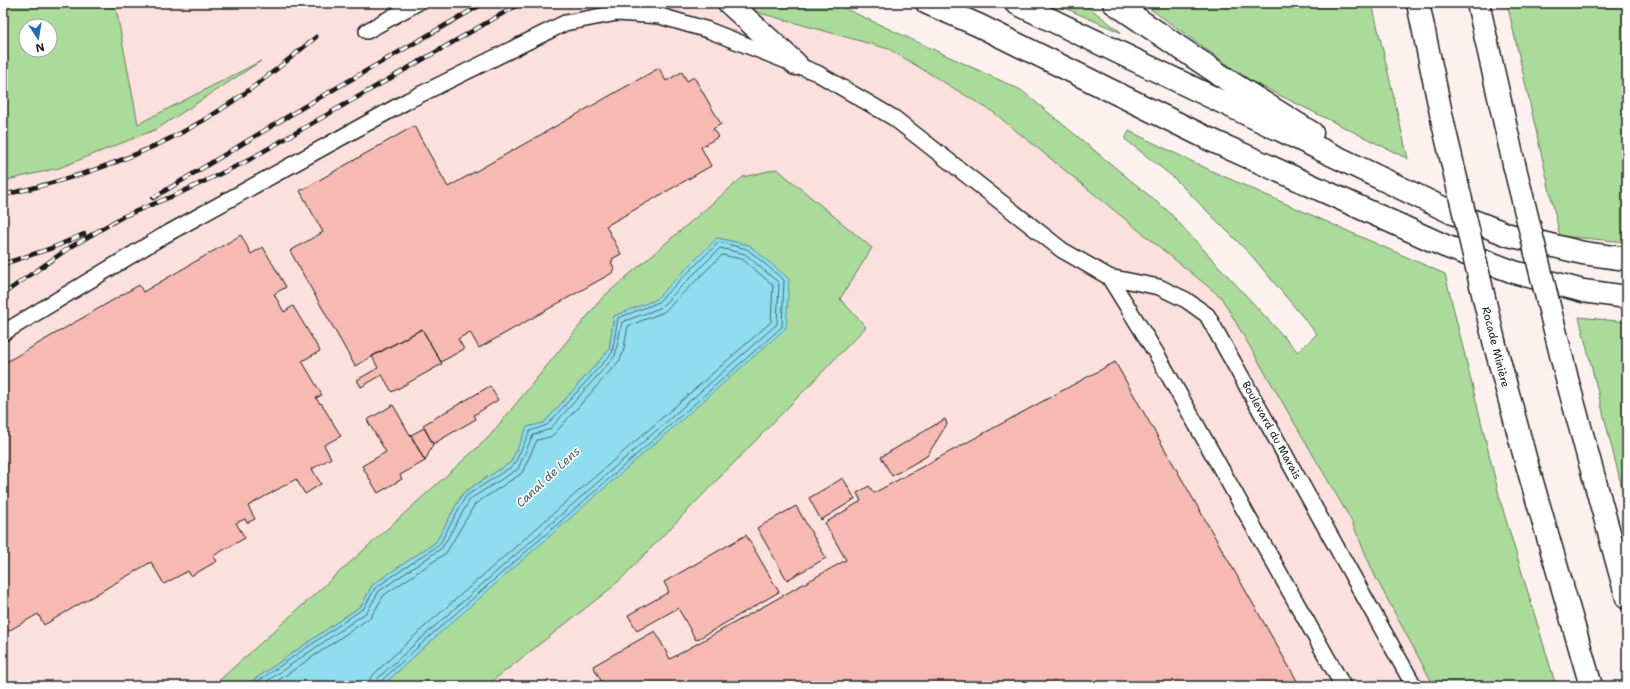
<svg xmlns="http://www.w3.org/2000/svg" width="1630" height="689" viewBox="0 0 1630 689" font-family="'Shantell Sans',sans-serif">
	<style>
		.built { fill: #fbe0dd }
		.green { fill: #abdb9b; stroke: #647c5c; fill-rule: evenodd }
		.water { fill: #8fddee; stroke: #61909a }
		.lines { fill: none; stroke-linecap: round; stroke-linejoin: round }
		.shore { stroke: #4a6970; stroke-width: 1 }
		.building { fill: #f6bab2; stroke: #1c1c1c }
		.lane-casing { stroke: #1c1c1c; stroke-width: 18 }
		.highway-casing { stroke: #1c1c1c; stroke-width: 25 }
		.lane { stroke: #fff; stroke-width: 15 }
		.highway { stroke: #fff; stroke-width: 22 }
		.rail-casing { stroke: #1c1c1c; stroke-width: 4.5 }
		.rail { stroke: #fff; stroke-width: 3; stroke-dasharray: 9; stroke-linecap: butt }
		.highway-bridge-casing { stroke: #1c1c1c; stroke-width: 25; stroke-linecap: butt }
		.highway-bridge { stroke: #fff; stroke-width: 22 }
		.labels { text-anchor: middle; stroke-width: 3.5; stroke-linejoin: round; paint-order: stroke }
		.street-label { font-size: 11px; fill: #1c1c1c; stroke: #fff }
		.water-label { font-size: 12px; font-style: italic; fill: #446066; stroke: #fff }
	</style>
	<rect width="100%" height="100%" fill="#fdf1f0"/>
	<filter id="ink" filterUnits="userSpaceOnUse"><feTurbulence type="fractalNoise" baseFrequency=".025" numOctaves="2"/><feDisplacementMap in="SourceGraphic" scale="8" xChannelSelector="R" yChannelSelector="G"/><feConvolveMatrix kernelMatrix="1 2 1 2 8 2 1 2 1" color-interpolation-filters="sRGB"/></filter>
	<g filter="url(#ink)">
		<!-- built -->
		<path class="built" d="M115 3H724L889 49 993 112 1221 297 1351 520 1375 576 1434 686H486L615 585 865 327 603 297 488 438 213 686H3V181L59 168 256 64 138 124Z"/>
		<!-- green -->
		<path class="green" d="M3 3H115L138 124 261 61 157 129 59 168 3 181ZM26 26H50V50H26Z
			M724 3H833L1021 90 1168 211 1298 352 1317 334 1251 255 1173 177 1125 139 1129 131 1214 172 1445 274 1501 503 1556 686H1434L1375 576 1351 520 1221 297 993 112 889 49Z
			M1053 3H1083L1122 33Z
			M1142 3H1372L1408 159 1249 80Z
			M1507 3H1627V242L1560 236Z
			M777 169 872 248 840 299 866 327 615 585 486 686H382L433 639 768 262 749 245 717 238 655 300 614 316 609 350 544 423 527 427 511 462 463 493 436 542 372 585 362 605 245 686H213L488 438 603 297 743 177Z
			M1579 317 1627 322V508Z"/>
		<!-- water -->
		<path class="water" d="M717 238 749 245 789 279 786 328 433 639 382 686H245L362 605 372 585 436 542 463 493 511 462 527 427 544 423 609 350 614 316 655 300Z"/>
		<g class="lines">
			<!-- shore -->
			<path class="shore" d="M251 686 364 608 375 588 439 545 466 496 514 465 530 431 547 425 612 353 618 318 657 303 719 242 747 249 784 280 782 327 430 636 381 681 380 686
				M260 686 367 612 379 591 442 548 470 499 518 469 533 435 550 429 615 356 622 322 660 308 720 248 745 254 779 283 777 324 427 633 378 678 375 686
				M270 686 371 617 384 595 446 553 475 504 522 473 537 440 550 437 555 433 620 360 623 353 628 326 664 312 722 255 742 259 773 285 771 322 423 628 374 674 370 679 369 686"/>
		</g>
		<!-- building -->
		<path class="building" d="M659 68 666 81 682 72 687 81 694 77 721 124 713 129 718 137 701 147 711 166 606 226 621 254 612 259 613 261 611 262 614 268 612 273 479 348 470 332 458 339 464 349 441 362 422 329 355 366 290 251 323 232 300 191 414 126 448 187Z
			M241 235 251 254 263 247 286 287 274 294 284 312 293 306 320 351 302 361 322 395 316 398 320 404 321 403 341 436 324 445 331 458 312 469 321 484 305 494 296 479 248 506 255 519 247 523 245 519 236 523 245 538 213 556 217 561 191 576 188 571 164 584 151 562 44 625 38 614 3 634V364L139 285 143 292Z
			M422 329 442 364 392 392 382 375 361 387 357 380 378 368 372 356Z
			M1115 362 1300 686H604L593 666 655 631 670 659 846 560 825 523 861 501 857 493 869 486 874 493Z
			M490 386 498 400 474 415 476 419 433 444 423 425Z
			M393 405 425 461 400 475 402 479 378 493 362 466 386 452 367 420Z
			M945 419 947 424 927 456 892 476 881 457Z
			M424 428 433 444 425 461 411 435Z
			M843 478 855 499 821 520 809 498Z
			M796 506 826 558 787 580 757 528Z
			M746 535 779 592 696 640 678 608 637 631 628 615 669 592 664 582Z"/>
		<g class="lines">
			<defs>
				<path id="lane" d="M367 31 417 3
					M1109 277 1156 353 1343 686
					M3 333 163 236 409 100 565 23 617 13 660 16 708 30 817 73 894 118 1062 250 1109 277 1159 287 1186 300 1207 315 1414 686"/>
				<path id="highway" d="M729 3 796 64
					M927 3 978 25 1211 140 1445 246 1514 272 1583 291 1627 297
					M1016 3 1453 213 1509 235 1583 253 1627 259
					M1114 3 1235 85 1312 133
					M1418 3 1443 123
					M1478 3 1514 164
					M1495 345 1526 461 1591 686
					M1568 383 1627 598"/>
			</defs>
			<!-- lane casing -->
			<use href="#lane" class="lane-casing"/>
			<!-- highway casing -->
			<use href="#highway" class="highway-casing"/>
			<!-- lane -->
			<use href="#lane" class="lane"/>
			<!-- highway -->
			<use href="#highway" class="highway"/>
			<defs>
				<path id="rail" d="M3 195C72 180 142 157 204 120 244 96 280 67 316 37
					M153 198 305 106 484 3
					M3 264 52 248 84 234
					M3 294 69 248 122 217 180 193 245 162 521 3"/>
			</defs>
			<!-- rail casing -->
			<use href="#rail" class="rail-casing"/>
			<!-- rail -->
			<use href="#rail" class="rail"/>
			<defs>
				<path id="highway-bridge" d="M1443 123 1495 345
					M1514 164 1568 383"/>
			</defs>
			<!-- highway-bridge casing -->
			<use href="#highway-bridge" class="highway-bridge-casing"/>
			<!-- highway-bridge -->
			<use href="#highway-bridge" class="highway-bridge"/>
		</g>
	</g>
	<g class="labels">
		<!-- street labels -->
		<g class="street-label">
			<text transform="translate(1496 347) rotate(76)" y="4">Rocade Minière</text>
			<text transform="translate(1272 430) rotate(61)" y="4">Boulevard du Marais</text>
		</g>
		<!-- water labels -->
		<g class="water-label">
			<text transform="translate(548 477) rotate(-43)" y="4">Canal de Lens</text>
		</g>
	</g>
	<!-- margin -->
	<rect width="1630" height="689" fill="none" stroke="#fff" stroke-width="16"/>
	<rect x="8" y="8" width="1614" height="673" fill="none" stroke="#1c1c1c" stroke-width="1.5" filter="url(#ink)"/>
	<!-- north arrow -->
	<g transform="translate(38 38) rotate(168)"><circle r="19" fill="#ffffff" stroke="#a4a4a4"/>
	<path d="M0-3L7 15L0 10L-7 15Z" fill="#1f6fb2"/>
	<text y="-6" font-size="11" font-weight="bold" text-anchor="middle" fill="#1c1c1c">N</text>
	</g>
</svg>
